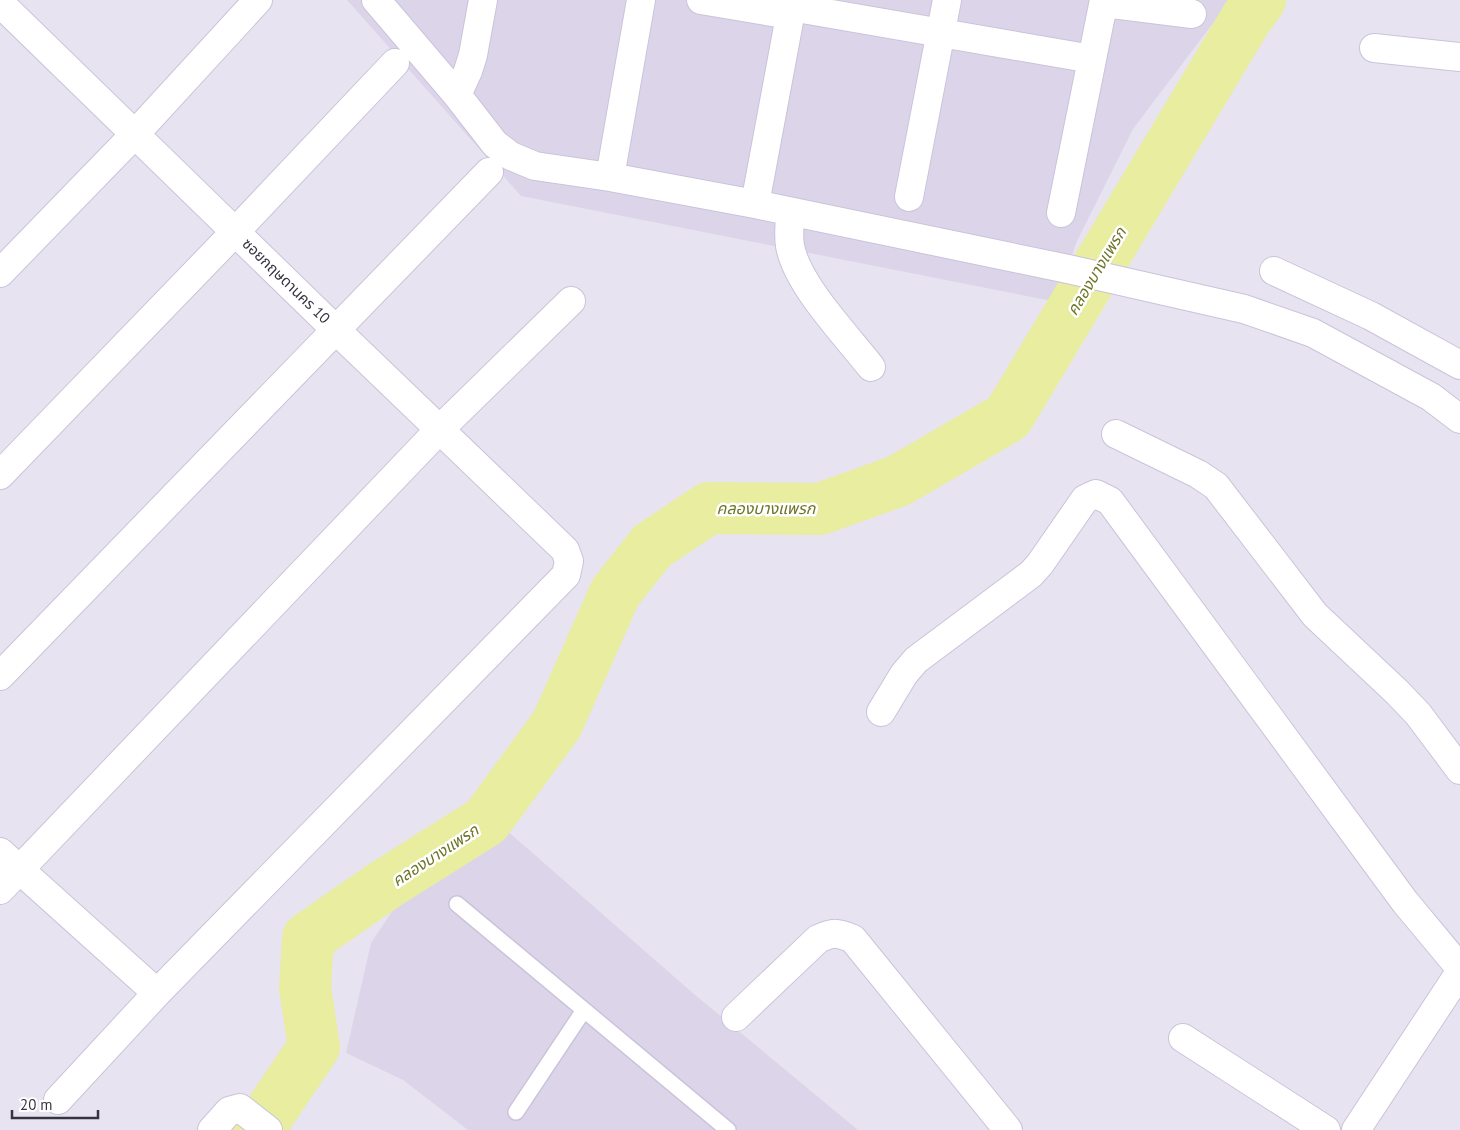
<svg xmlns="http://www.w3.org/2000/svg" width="1460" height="1130" viewBox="0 0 1460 1130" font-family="'PT Sans','Noto Sans Thai',sans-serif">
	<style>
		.residential { fill: #dcd5e9 }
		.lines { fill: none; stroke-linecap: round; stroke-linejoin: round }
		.river { stroke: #e8eda0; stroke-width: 52 }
		.lane-casing { stroke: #cac3da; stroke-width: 18 }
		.street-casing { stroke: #cac3da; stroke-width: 30 }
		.lane { stroke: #fff; stroke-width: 15 }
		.street { stroke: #fff; stroke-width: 28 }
		.labels { text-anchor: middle; stroke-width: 5; stroke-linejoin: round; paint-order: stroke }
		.street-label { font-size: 15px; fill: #373442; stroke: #fff }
		.water-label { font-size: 16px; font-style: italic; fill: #6f7426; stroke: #fff }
	</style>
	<rect width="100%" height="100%" fill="#e8e3f1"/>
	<!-- residential -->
	<path class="residential" d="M347 0H1228L1220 14 1133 129 1076 243 1057 302 521 196Z
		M504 828 694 994 858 1130H468L403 1080 346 1053 371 943 415 877Z"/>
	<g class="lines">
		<!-- river -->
		<path class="river" d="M258 1130 314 1047 305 988 308 938 386 884 486 821 557 724 615 593 652 546 709 508 820 509 898 481 1008 417 1246 19 1260 0"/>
		<defs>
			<path id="lane" d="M457 904 728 1130
				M516 1112 584 1010"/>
			<path id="street" d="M376 0 457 95 495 144 511 156 535 166 610 177 755 204 1068 269 1244 309 1313 333 1431 397 1460 419
				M701 0 790 15
				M0 3 336 330 565 550 569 561 566 575 157 993 58 1100
				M1104 3 1192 14
				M791 7 1092 59
				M1374 48 1460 57
				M457 95 468 71 473 55 483 0
				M610 177 641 0
				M909 197 947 0
				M755 204 793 0
				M790 212C790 223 788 235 790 246 797 285 847 336 871 367
				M1061 213 1104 0
				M1274 271 1371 316 1460 365
				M0 273 135 134 258 0
				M1116 434 1198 474 1216 486 1315 615 1397 692 1418 714 1460 770
				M0 475 235 232 395 63
				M0 676 489 172
				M881 712 904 674 916 660 1031 574 1040 564 1085 499 1096 494 1110 501 1405 902 1460 968
				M0 852 157 993
				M0 890 440 429 571 301
				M736 1017 818 939C833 932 836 932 853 939L1008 1130
				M1183 1038 1326 1130
				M212 1130 229 1111 240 1108 268 1130
				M1356 1130 1460 972"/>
		</defs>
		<!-- lane casing -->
		<use href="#lane" class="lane-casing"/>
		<!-- street casing -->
		<use href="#street" class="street-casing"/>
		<!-- lane -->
		<use href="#lane" class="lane"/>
		<!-- street -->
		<use href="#street" class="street"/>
	</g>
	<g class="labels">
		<!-- street labels -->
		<g class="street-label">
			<text transform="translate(286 281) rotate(44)" y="5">ซอยกฤษดานคร 10</text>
		</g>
		<!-- water labels -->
		<g class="water-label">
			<text transform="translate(1096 271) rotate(-59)" y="6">คลองบางแพรก</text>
			<text x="766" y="514">คลองบางแพรก</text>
			<text transform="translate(435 855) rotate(-33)" y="6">คลองบางแพรก</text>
		</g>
	</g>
	<!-- scale -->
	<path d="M12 1110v8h86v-8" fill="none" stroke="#373442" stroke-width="2.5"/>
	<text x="20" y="1110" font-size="15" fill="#373442" stroke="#ffffff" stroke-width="4" paint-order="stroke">20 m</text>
</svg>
